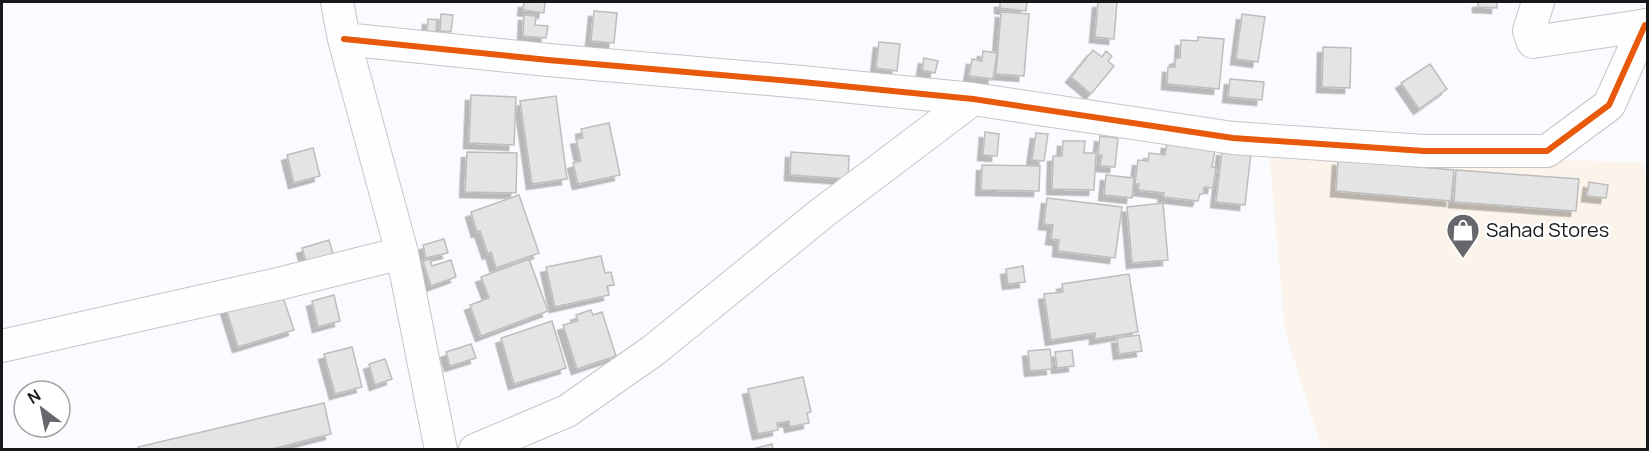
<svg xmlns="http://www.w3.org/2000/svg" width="1649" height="451" viewBox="0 0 1649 451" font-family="Manrope,sans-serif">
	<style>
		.commercial { fill: #fcf4eb }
		.building { fill: #e4e4e5; stroke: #bebdbe; stroke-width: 1.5; filter: url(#shadow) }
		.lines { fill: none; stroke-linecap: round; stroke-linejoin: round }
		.minor-casing { stroke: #c5c6c9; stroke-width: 34 }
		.minor { stroke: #fefeff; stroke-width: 32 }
		.cycleway-casing { stroke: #fff; stroke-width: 10 }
		.cycleway { stroke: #e8590c; stroke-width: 6 }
		.labels { text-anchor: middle; stroke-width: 4.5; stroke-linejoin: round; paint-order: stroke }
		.poi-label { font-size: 20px; fill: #16181a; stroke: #fff; text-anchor: start }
	</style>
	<defs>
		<filter id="shadow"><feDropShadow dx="-5.5" dy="5.5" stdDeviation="0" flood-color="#0004"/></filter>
	</defs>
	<rect width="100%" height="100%" fill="#f9fbfe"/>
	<!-- commercial -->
	<path class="commercial" d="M1268 141 1502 159 1643 162 1648 187 1647 449H1322L1285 331Z"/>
	<!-- building -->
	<path class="building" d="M524 2H545L544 13 523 10Z
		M1000 2H1027L1026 11 1000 8Z
		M1098 2H1117L1114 39 1095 37Z
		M1478 2H1497V8L1478 7Z
		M594 11 617 13 614 43 591 41Z
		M1001 12 1029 14 1024 76 996 74Z
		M441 14 453 15 451 32 440 31Z
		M1242 14 1265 17 1258 62 1236 59Z
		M524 15 536 16 535 25 548 26 546 38 523 36Z
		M428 19 437 20 436 32 427 31Z
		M1198 37 1224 39 1219 89 1167 84 1168 67H1175V59L1180 58 1181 40 1198 41Z
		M879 42 900 44 897 71 876 68Z
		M1323 47 1351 48 1350 88 1322 87Z
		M1093 50 1102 57 1106 51 1112 56 1108 61 1114 66 1091 94 1071 77Z
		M983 51 997 53 993 79 969 76 972 59 982 61Z
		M924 58 938 61 935 73 922 70Z
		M1430 64 1447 89 1419 109 1401 83Z
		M1230 79 1264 82 1262 100 1228 97Z
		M471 95 516 97 514 145 469 143Z
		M556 96 567 179 532 184 520 101Z
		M609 123 620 175 578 184 573 163 581 161 576 139 583 138 581 129Z
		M985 132 999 134 997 156 983 155Z
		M1036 133 1048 134 1044 161 1032 160Z
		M1100 136 1118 138 1115 167 1100 166 1102 155H1098Z
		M1063 141H1085L1084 153H1096L1094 190 1052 189 1053 156H1062Z
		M1167 143 1215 149 1212 167 1216 168 1213 188 1204 187 1203 194H1200L1198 201 1163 197 1164 193 1138 190 1139 184H1135L1138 160 1148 161 1149 153 1165 155Z
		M313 148 320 176 294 183 287 155Z
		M1222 150 1251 153 1245 205 1216 202Z
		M467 152 517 153 516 193 465 192Z
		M791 152 849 156 848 179 790 175Z
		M1338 160 1454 170 1451 201 1336 191Z
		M982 165 1040 166 1039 191 981 190Z
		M1456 170 1579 179 1576 211 1454 202Z
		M1106 175 1134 178 1132 198 1104 195Z
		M1589 182 1608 185 1606 198 1587 196Z
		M519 195 539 253 496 268 491 252 488 254 480 231 477 232 471 212Z
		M1047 198 1122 207 1115 258 1058 251 1059 240 1051 239 1053 225 1044 224Z
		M1163 203 1168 260 1132 263 1127 207Z
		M444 239 448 253 426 258 423 245Z
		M329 240 335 261 308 268 302 248Z
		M601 256 605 273 611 272 614 285 607 286 609 295 555 307 546 267Z
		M430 259 432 266 451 260 456 277 431 286 423 261Z
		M529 259 548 311 481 336 470 305 489 298 481 277Z
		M1023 266 1025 282 1008 284 1006 269Z
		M1129 274 1138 332 1095 339V333L1051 340 1044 294 1063 292 1062 284Z
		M279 285 294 330 238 347 224 302Z
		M334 295 340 321 318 327 312 301Z
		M591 310 593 315 602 312 616 356 577 369 563 325 578 321 576 315Z
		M552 321 566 368 514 384 501 338Z
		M1139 335 1142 351 1119 354 1117 338Z
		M471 344 476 358 450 366 446 352Z
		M352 347 362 387 335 394 324 354Z
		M1050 349 1052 369 1030 371 1028 351Z
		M1072 350 1074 366 1057 368 1055 352Z
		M385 359 392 379 375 385 369 364Z
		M803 377 811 412 807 413 809 423 790 427 789 421 777 423 778 430 758 434 748 389Z
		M324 403 331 434 268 450H139L138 447Z
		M772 444 773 450H749Z"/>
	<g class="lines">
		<defs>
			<path id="minor" d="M337 2 344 39 402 253 441 450
				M1538 2 1529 31 1533 42 1648 25
				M344 39 548 60 802 82 973 99 1233 138 1424 151H1547L1609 105 1645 25
				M2 346 278 284 402 253
				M475 450 567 411 654 350 822 213 973 99"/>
		</defs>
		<!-- minor casing -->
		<use href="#minor" class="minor-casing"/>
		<!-- minor -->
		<use href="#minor" class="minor"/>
		<defs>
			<path id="cycleway" d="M344 39 548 60 802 82 973 99 1233 138 1424 151H1547L1609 105 1645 25H1648"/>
		</defs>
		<!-- cycleway casing -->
		<use href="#cycleway" class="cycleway-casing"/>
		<!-- cycleway -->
		<use href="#cycleway" class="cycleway"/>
	</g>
	<!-- icons -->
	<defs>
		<symbol id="shop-pin" viewBox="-11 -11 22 30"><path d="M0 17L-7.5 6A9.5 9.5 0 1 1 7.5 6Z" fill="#65676a" stroke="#fff"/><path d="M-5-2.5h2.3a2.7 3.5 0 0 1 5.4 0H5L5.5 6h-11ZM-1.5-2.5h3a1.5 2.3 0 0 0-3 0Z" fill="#fff"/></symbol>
	</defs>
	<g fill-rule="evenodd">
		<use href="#shop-pin" x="1444" y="211" width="38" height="52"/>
	</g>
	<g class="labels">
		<!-- poi labels -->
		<g class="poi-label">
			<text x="1486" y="237">Sahad Stores</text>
		</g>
	</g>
	<!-- border -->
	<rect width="1649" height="451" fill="none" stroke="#16181a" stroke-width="6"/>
	<!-- north arrow -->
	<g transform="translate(42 409) rotate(328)"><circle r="28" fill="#ffffff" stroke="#a2a3a3" stroke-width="1.5"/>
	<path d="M0-4.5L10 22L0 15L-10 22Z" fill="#65676a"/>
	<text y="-9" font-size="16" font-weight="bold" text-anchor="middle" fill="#16181a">N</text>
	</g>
</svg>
